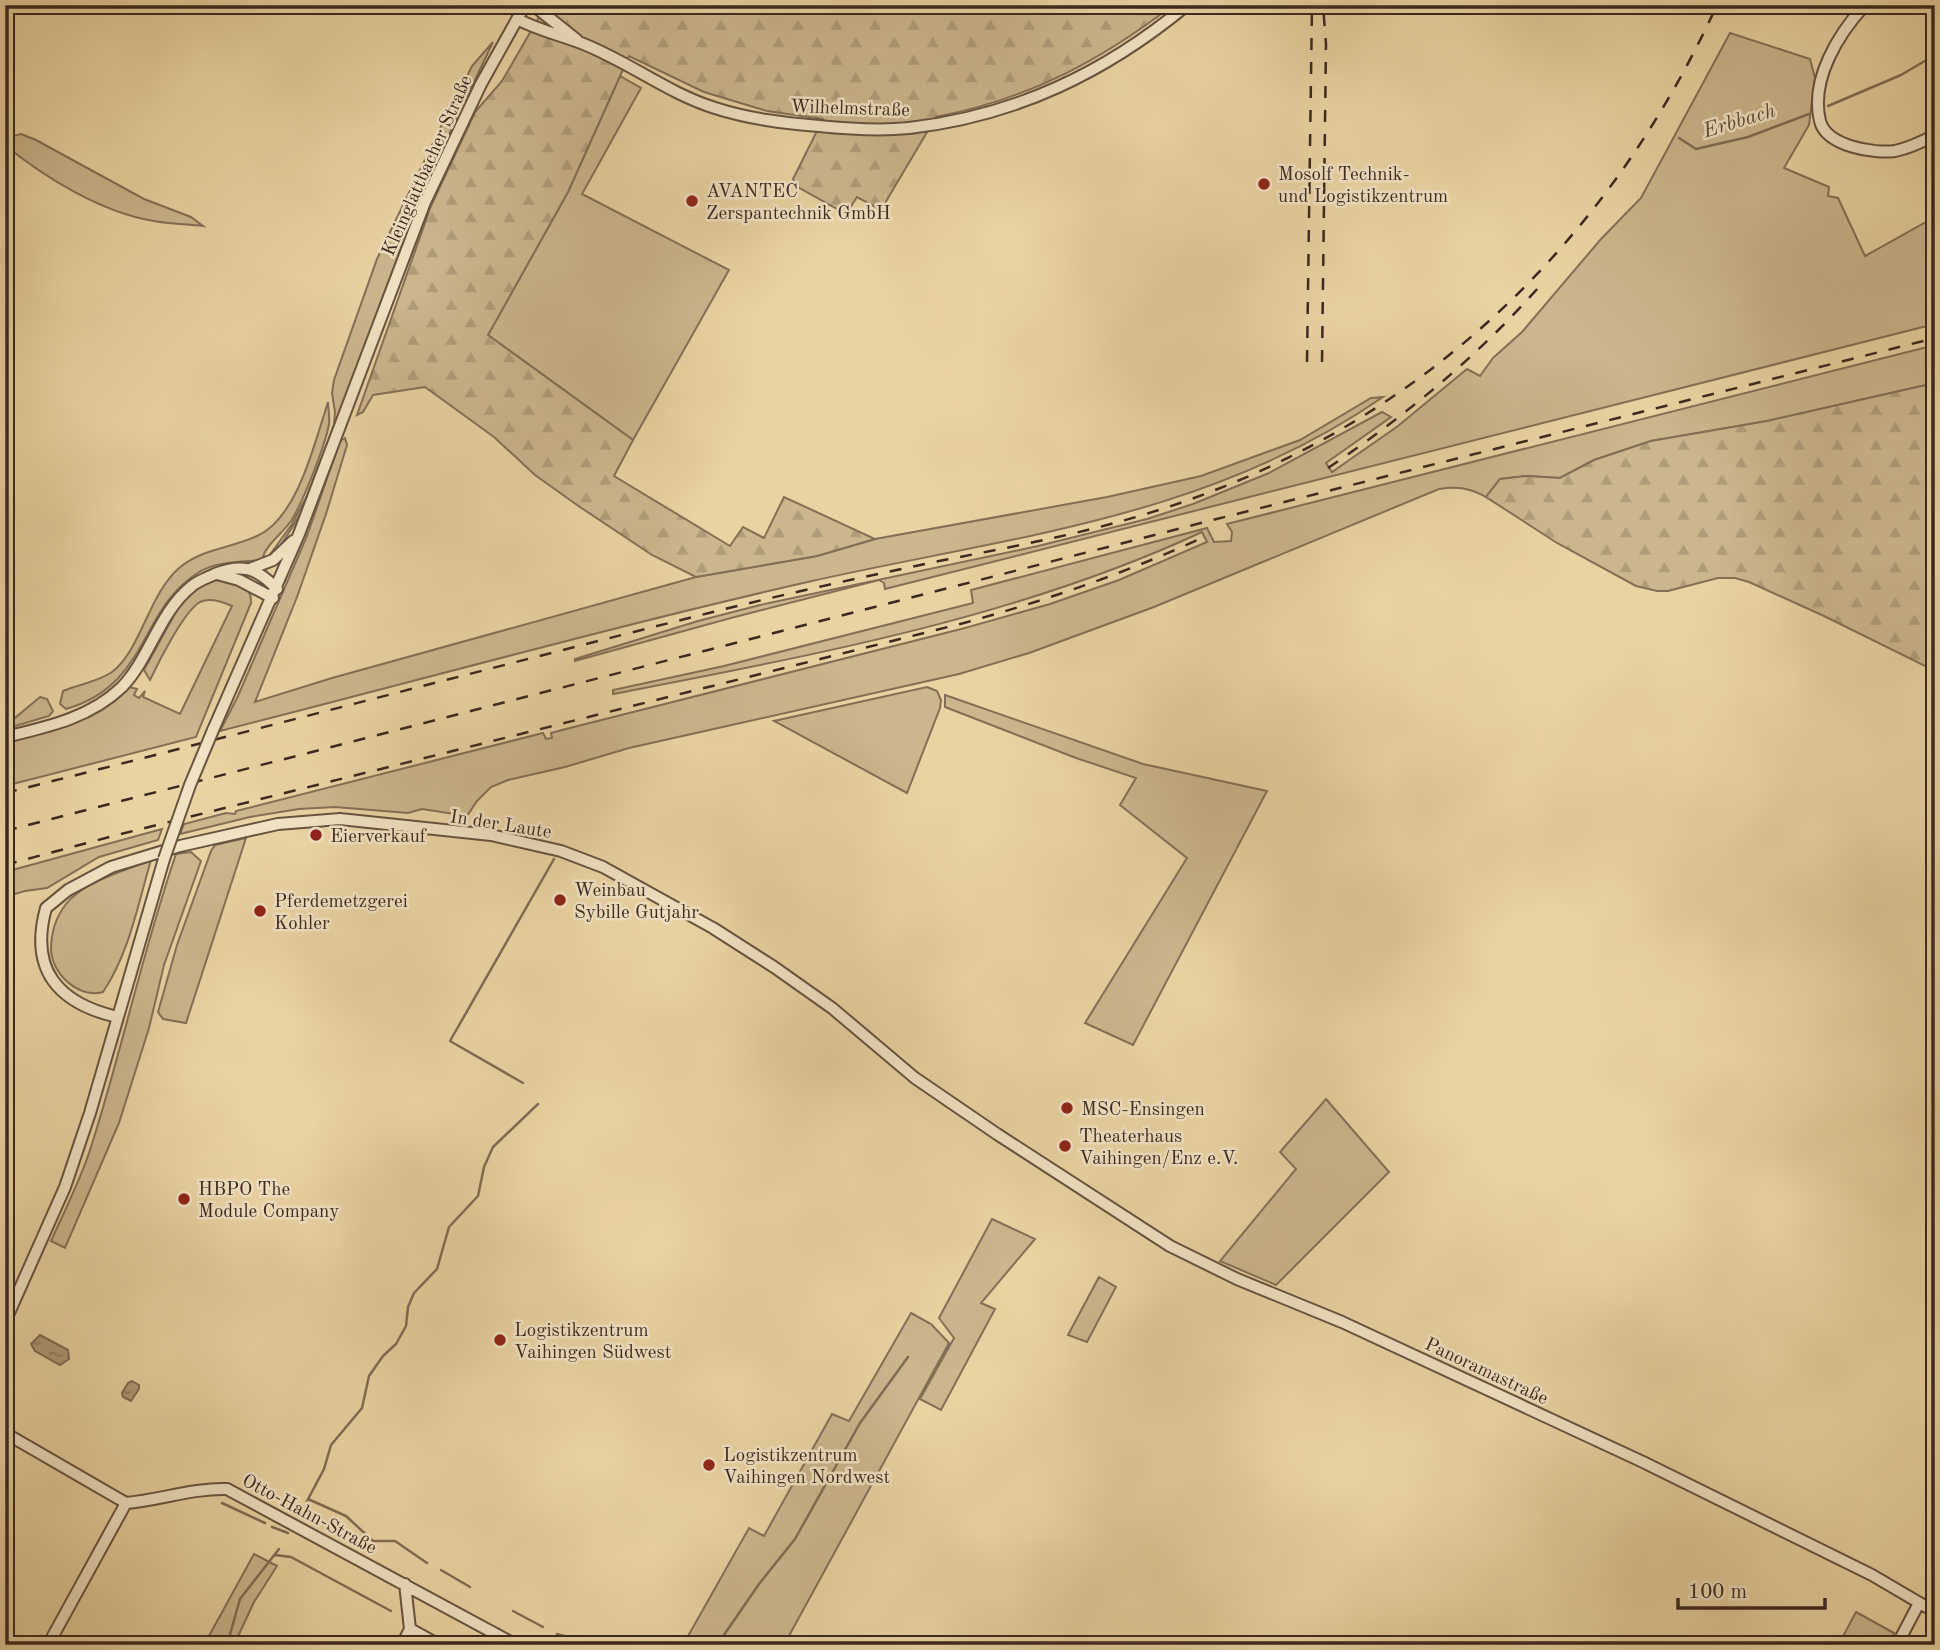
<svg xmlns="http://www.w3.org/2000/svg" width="1940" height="1650" viewBox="0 0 1940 1650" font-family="'Old Standard TT',serif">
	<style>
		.green { fill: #ccb68d; stroke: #846f56; stroke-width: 2 }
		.forest { fill: url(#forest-firs); stroke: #846f56; stroke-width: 2 }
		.water { fill: url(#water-ripples); stroke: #806c53; stroke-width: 2 }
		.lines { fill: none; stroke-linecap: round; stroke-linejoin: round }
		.stream { stroke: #806c53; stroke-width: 2.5 }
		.minor-casing { stroke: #675340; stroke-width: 14 }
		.minor { stroke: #f1e2c3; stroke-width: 10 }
		.rail { stroke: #3b281f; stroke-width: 2.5; stroke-dasharray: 12 12; stroke-linecap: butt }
		.minor-bridge-casing { stroke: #675340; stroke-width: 14; stroke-linecap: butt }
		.minor-bridge { stroke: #f1e2c3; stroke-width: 10 }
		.poi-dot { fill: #8f2418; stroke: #f1e2c3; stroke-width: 2.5 }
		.labels { text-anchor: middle; stroke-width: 5; stroke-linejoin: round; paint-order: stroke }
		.street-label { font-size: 19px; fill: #3b281f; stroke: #f1e2c3 }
		.poi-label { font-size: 19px; fill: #3b281f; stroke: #f1e2c3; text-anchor: start }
		.water-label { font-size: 21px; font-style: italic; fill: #5e4a39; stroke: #f1e2c3 }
	</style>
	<defs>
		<pattern id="forest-firs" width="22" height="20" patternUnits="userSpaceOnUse" patternTransform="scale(1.75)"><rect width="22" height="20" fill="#ccb68d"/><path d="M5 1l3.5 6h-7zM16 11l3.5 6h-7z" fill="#b09c79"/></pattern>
		<pattern id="water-ripples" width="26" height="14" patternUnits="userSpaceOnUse" patternTransform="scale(1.75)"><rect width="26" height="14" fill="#ae9976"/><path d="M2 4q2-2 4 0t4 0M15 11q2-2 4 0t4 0" fill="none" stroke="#8f7d60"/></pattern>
	</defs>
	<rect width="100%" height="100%" fill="#ead3a3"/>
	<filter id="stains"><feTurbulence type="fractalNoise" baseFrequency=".00286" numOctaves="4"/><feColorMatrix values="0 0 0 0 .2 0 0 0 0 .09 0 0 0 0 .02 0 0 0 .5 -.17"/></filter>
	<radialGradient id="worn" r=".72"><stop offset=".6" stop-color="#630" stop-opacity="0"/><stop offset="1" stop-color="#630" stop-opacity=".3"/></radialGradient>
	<!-- green -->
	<path class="green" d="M1730 33 1810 59 1815 78 1809 125 1784 168 1829 187 1828 196 1838 198 1865 256 1935 217V324L885 589 884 583 879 580 731 618 575 661V659L698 621 760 605 1038 546 1147 519 1193 504 1269 473 1382 412 1391 417 1326 463 1332 472 1398 426 1467 369 1480 376 1493 358 1522 332 1601 239 1641 198Z
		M493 42 465 101 456 104 455 100 472 66Z
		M620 76 641 88 582 194 729 270 633 440 488 335 568 192Z
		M454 114 456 119 400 251 305 507 281 545 269 556 292 524 307 496 334 425 335 412 332 393 334 380 377 259 446 116Z
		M21 134 36 140 144 199 191 217 203 226C187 224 170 224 154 221 103 213 45 178 5 145V138Z
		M1935 345V383L1767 421 1651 441 1594 460 1560 478 1527 476 1500 479 1486 497C1470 488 1457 486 1439 489L1154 607 1029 653 959 674 629 748 565 767 508 780 491 787 477 801 467 816 422 809 408 813 335 807 299 809 250 817 180 834 184 824 226 813 235 814 236 811 543 733 546 739 552 738 551 733 566 729 965 628 1050 604 1119 580 1207 542 1202 532C1017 618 813 655 613 694V690L724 666 973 603 971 590 1207 528 1214 542 1231 541 1232 532 1227 524Z
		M1383 397C1208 518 1013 536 812 581 614 626 417 681 220 731L238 696 307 536 340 441 345 438 347 445 326 514 297 597 255 702 332 678 696 577 817 556 875 539 1107 497 1201 476 1300 440 1371 398Z
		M328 402C328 409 330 417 329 424 325 446 303 502 291 521 282 534 265 545 262 560 242 562 217 561 199 572 138 610 150 685 66 709L60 704 63 691C79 684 98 682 112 672 140 651 149 595 178 569 202 548 230 549 257 536 298 518 315 441 328 402Z
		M217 580C234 581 252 583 251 603L196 737 5 786V742L46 732 82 720 129 687 137 689 134 695 139 698 145 691 143 697 180 714 232 606C222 602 210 597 200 602 184 611 158 663 150 680L144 670 183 599 203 584Z
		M927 687 937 691 941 700 940 708 907 793 774 721Z
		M945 695 1143 764 1267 791 1133 1045 1085 1023 1187 858 1120 805 1136 778 1076 758 945 707Z
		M40 697 47 699 53 711 49 716 5 729V723L10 722Z
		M162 829 158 840 99 857 47 888 25 891 5 897V872Z
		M246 838 186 1023 163 1019 158 1012 177 945 211 851 215 845Z
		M191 852 201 861 164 965 149 1028 119 1123 65 1248 51 1241C65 1210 81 1179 91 1147 122 1050 143 950 176 854Z
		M151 860C138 904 129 954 103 992 79 999 52 974 51 950 51 933 55 918 66 904 83 882 126 870 151 860Z
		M1326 1099 1389 1172 1276 1285 1220 1261 1296 1169 1280 1152Z
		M992 1219 1035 1239 981 1303 995 1309 941 1410 920 1399 954 1338 939 1318Z
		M1099 1277 1116 1287 1087 1342 1068 1335Z
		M911 1313 931 1324 949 1343 784 1645H683L749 1528 764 1536 832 1414 849 1421Z
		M254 1554 277 1566 254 1602 234 1645H204Z
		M1856 1612 1894 1633 1888 1645H1851L1841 1640Z"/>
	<!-- forest -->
	<path class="forest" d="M546 5H1173C1099 62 1028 99 936 117L881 210 857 197 846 214 796 186 793 179 823 119 767 111 704 92 629 56 568 192 488 335 633 440 614 476 730 546 743 527 764 538 784 497 875 539 817 556 696 577 652 555 577 505 535 475 494 437 425 387 373 395 363 412 357 415 431 206 475 112 502 81Z
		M1935 383V671L1824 616 1749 582 1735 578H1718L1668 591H1657L1636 586 1557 543 1486 497 1500 479 1527 476 1560 478 1594 460 1651 441 1767 421Z"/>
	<!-- water -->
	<path class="water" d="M40 1335 68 1350 69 1359 60 1365 35 1351 31 1344Z
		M132 1381 139 1385V1389L131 1401 123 1397 122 1393 128 1383Z"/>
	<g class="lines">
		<!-- stream -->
		<path class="stream" d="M1828 106 1901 75 1935 55
			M1679 138 1696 149 1748 137 1809 114
			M523 1083 450 1041 554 859
			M308 1499 346 1516 373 1541H395L427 1563
			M222 1503 265 1523
			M306 1503 324 1469 331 1445 362 1408 369 1376 383 1356 396 1344 406 1326 408 1307 414 1293 437 1269 449 1227 478 1196 484 1167 493 1147 538 1104
			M272 1527 288 1533
			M275 1555 291 1557 391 1611
			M441 1570 470 1587
			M513 1611 543 1627
			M557 1634C569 1639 582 1636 592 1645
			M227 1645 240 1599 279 1549
			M717 1645 759 1584 795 1539 860 1423 908 1357"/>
		<defs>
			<path id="minor" d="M533 5 577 40
				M1865 5C1838 34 1810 80 1820 121 1826 146 1874 154 1895 151 1909 148 1922 142 1935 135
				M517 19C538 30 560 35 581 43 628 61 667 93 715 108 749 119 783 123 819 126 849 129 880 131 909 128 1015 116 1105 73 1187 5
				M250 569 273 560 293 541
				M217 574 239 580 273 598
				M213 730 299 534 425 202 481 84 525 5
				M5 737C47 727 90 718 122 687 150 658 159 612 192 586 199 580 207 578 215 574 242 563 257 568 277 589
				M117 1017C58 1003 29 970 46 908L68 890 111 867 180 846 278 824 340 819 491 835 561 851 603 867 713 928 774 967 832 1008 915 1078 997 1134 1170 1246 1237 1279 1342 1322 1643 1462 1872 1575 1935 1612
				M5 1322 65 1187 90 1113 164 859
				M5 1433 126 1503C160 1500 193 1488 227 1489L516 1645
				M405 1584 410 1629
				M1928 1608 1935 1591
				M410 1629 439 1645
				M48 1645 126 1503
				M402 1645 410 1629
				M1897 1645 1919 1603"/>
		</defs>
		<!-- minor casing -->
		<use href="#minor" class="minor-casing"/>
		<!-- minor -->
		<use href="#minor" class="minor"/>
		<!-- rail -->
		<path class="rail" d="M1307 362 1312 5
			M1322 362 1326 44 1323 5
			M1328 468C1405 416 1476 358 1538 288
			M5 793C241 734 477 671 713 612 789 593 867 576 944 560 1012 547 1080 534 1146 514 1409 434 1603 253 1717 5
			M5 831 1197 524 1935 338
			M5 865 113 836 964 623C1047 600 1126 573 1204 537"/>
		<defs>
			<path id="minor-bridge" d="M164 859 190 785 213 730"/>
		</defs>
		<!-- minor-bridge casing -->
		<use href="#minor-bridge" class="minor-bridge-casing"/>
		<!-- minor-bridge -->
		<use href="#minor-bridge" class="minor-bridge"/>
	</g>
	<!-- markers -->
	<g class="poi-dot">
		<circle cx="1264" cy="184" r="7"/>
		<circle cx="692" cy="201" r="7"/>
		<circle cx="316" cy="835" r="7"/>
		<circle cx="560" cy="900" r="7"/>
		<circle cx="260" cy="911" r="7"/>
		<circle cx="1067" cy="1108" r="7"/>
		<circle cx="1065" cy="1146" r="7"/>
		<circle cx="184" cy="1199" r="7"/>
		<circle cx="500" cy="1340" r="7"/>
		<circle cx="709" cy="1465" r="7"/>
	</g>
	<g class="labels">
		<!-- street labels -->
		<g class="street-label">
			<text transform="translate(850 107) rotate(2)" y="7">Wilhelmstraße</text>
			<text transform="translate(426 165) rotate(-66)" y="7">Kleinglattbacher Straße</text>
			<text transform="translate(501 823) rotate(9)" y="7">In der Laute</text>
			<text transform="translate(1487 1370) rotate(25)" y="7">Panoramastraße</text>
			<text transform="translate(310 1513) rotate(28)" y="7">Otto-Hahn-Straße</text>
		</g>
		<!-- poi labels -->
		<g class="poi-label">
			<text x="1278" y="180">Mosolf Technik-<tspan x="1278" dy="22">und Logistikzentrum</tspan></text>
			<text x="706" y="197">AVANTEC<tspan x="706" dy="22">Zerspantechnik GmbH</tspan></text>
			<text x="330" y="842">Eierverkauf</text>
			<text x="574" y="896">Weinbau<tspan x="574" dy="22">Sybille Gutjahr</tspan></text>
			<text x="274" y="907">Pferdemetzgerei<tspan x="274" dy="22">Kohler</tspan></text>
			<text x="1081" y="1115">MSC-Ensingen</text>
			<text x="1079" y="1142">Theaterhaus<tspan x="1079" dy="22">Vaihingen/Enz e.V.</tspan></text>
			<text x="198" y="1195">HBPO The<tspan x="198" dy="22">Module Company</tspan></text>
			<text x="514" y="1336">Logistikzentrum<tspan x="514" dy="22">Vaihingen Südwest</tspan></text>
			<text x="723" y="1461">Logistikzentrum<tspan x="723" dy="22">Vaihingen Nordwest</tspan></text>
		</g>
		<!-- water labels -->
		<g class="water-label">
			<text transform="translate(1739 120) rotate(-17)" y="7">Erbbach</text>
		</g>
	</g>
	<!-- margin -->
	<rect width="1940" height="1650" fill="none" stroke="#ead3a3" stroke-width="28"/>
	<rect x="7" y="7" width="1926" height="1636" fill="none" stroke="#3b281f" stroke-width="3.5"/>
	<rect x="14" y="14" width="1912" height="1622" fill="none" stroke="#3b281f" stroke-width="2"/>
	<!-- scale -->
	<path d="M1678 1598v10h147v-10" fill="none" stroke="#3b281f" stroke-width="3.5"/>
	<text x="1688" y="1598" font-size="21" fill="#3b281f" stroke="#f1e2c3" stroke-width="5" paint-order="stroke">100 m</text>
	<rect width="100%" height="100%" filter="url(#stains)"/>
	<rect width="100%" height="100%" fill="url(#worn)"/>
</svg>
